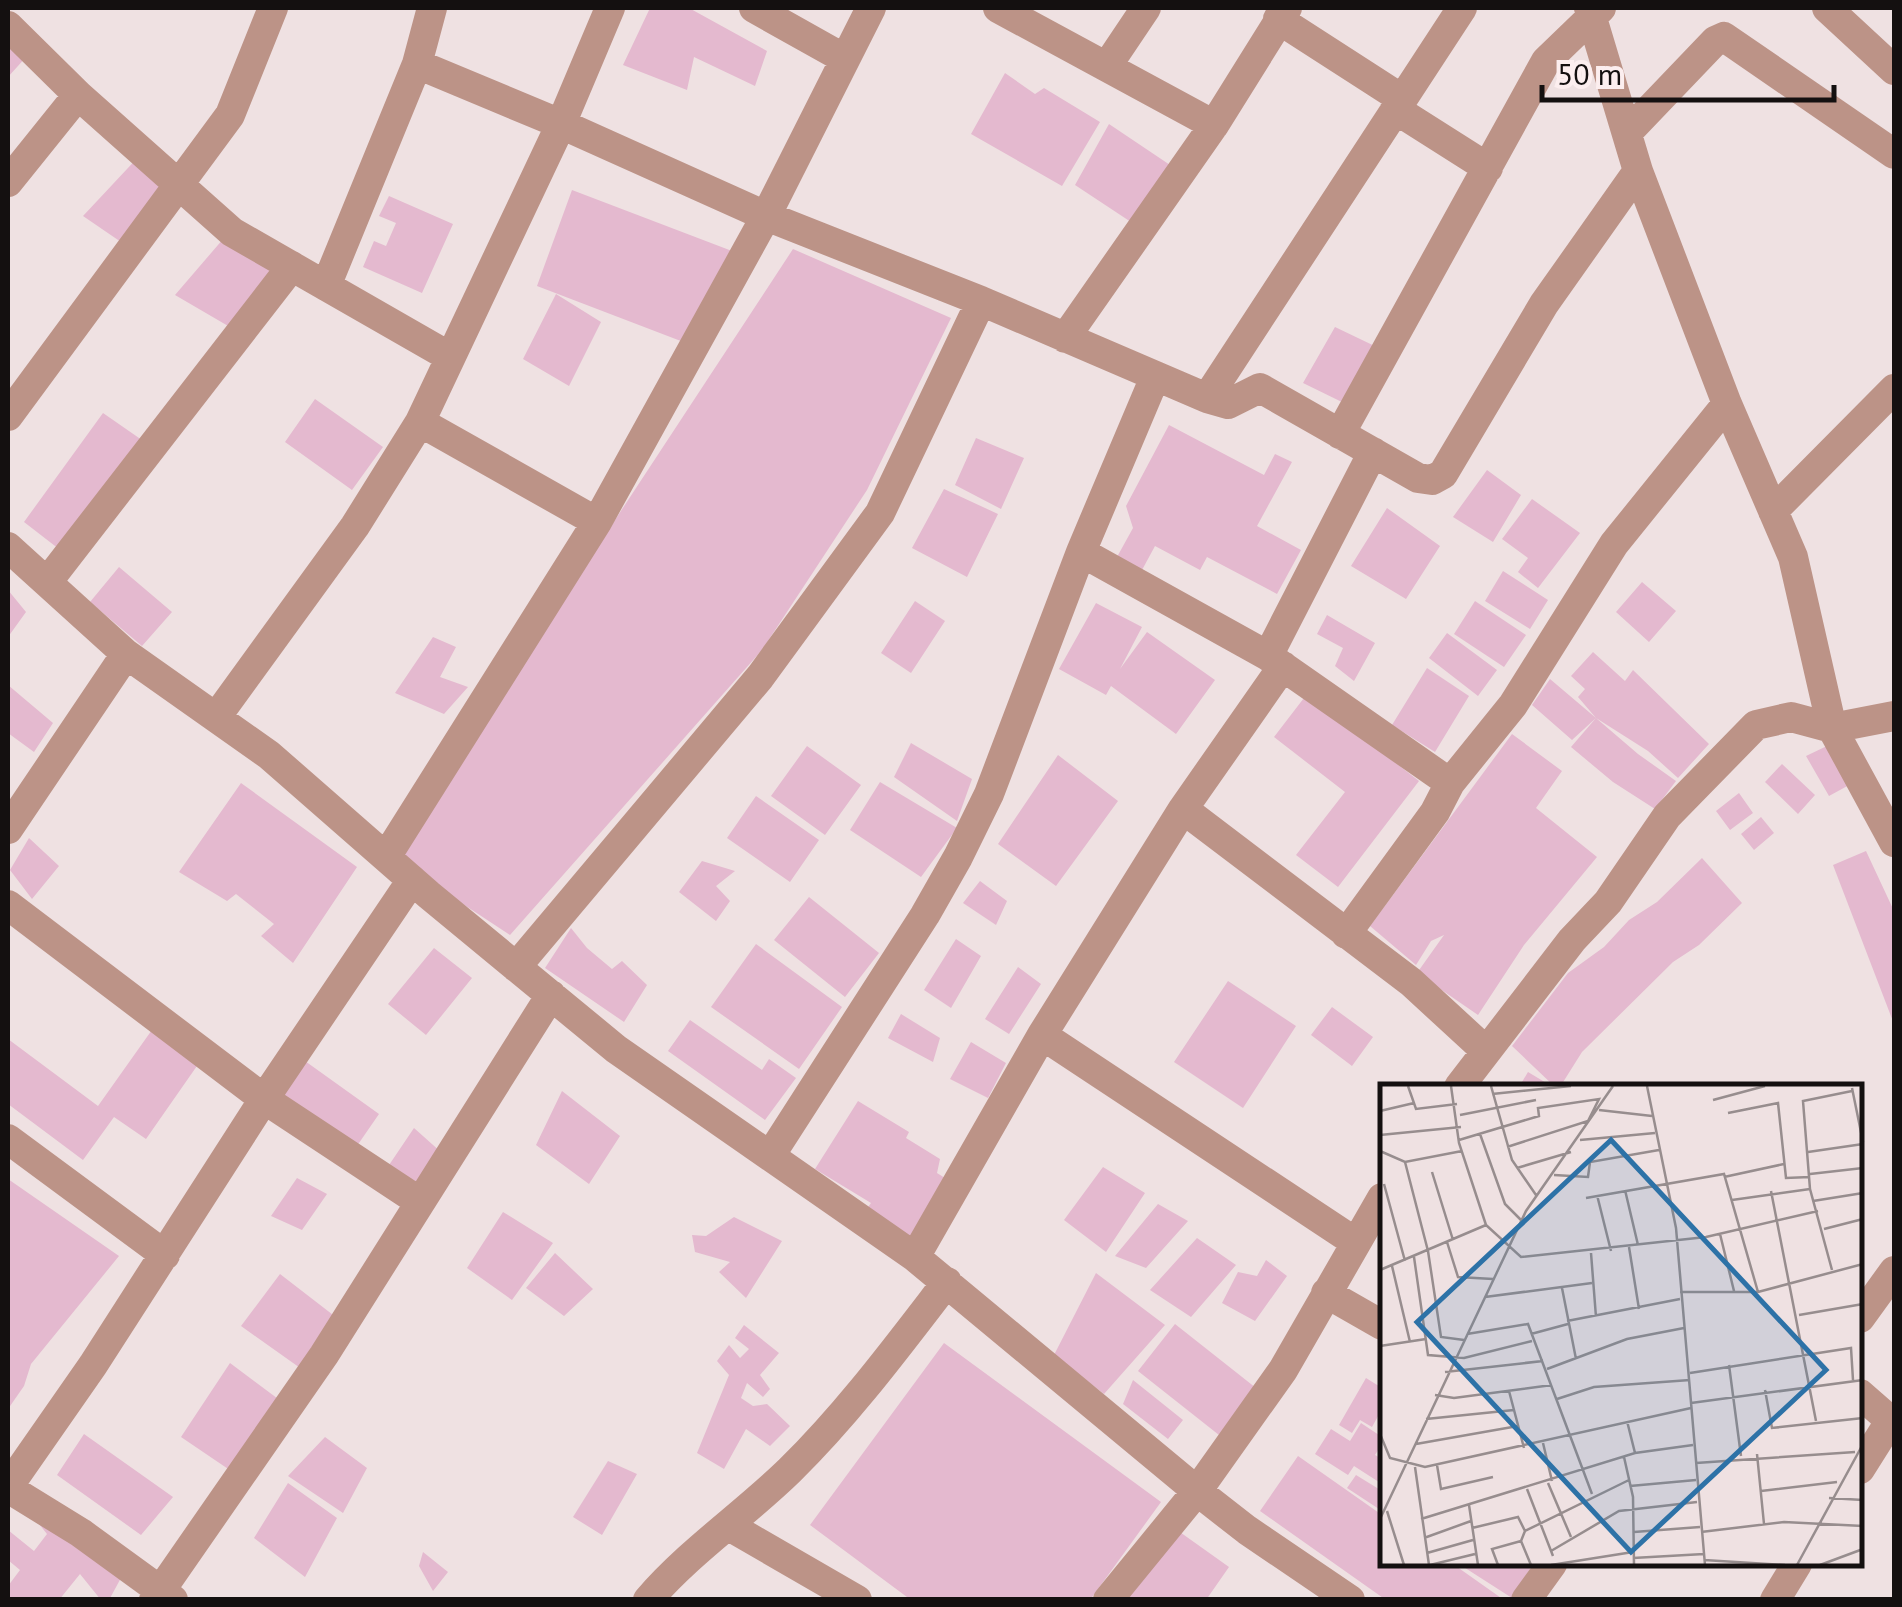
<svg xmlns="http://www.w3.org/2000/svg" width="1902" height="1607" viewBox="0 0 1902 1607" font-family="'PT Sans',sans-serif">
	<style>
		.building { fill: #e4b9cf }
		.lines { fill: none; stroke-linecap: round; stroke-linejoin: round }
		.minor { stroke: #bc9387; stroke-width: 30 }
		.inset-road { fill: none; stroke: #978d8e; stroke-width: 2.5 }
		.view { fill: #2d72a7; fill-opacity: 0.15; stroke: #2d72a7; stroke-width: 5 }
		.inset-edge { fill: none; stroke: #141010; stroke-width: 5 }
	</style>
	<rect width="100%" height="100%" fill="#efe1e2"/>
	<!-- building -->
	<path class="building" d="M650 8H689L767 51 755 86 694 57 687 90 623 65Z
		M8 37 27 56 8 77Z
		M1005 73 1035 94 1044 88 1100 122 1062 186 971 134Z
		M1109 124 1176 169 1137 226 1075 185Z
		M142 153 161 186 121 242 83 216Z
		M572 190 732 251 686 343 537 286Z
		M389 196 453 224 422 293 363 267 374 241 386 246 396 223 379 216Z
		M224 238 277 274 235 330 175 295Z
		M793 249 951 318 867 490 762 650 510 935 393 858Z
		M556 294 601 322 569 386 523 359Z
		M1335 327 1383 350 1348 405 1303 383Z
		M315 399 383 447 352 490 285 442Z
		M103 413 152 447 68 556 24 522Z
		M1169 425 1264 475 1275 454 1292 462 1257 526 1301 550 1277 594 1207 557 1200 570 1155 546 1142 570 1117 557 1133 528 1126 506Z
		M976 438 1024 458 1001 509 955 485Z
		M1487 470 1521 495 1493 542 1453 517Z
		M944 489 998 514 967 577 912 548Z
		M1532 499 1580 533 1538 588 1518 572 1528 558 1502 539Z
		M1387 508 1440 546 1406 599 1351 566Z
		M119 567 172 612 142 646 90 602Z
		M1503 571 1548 600 1530 629 1485 601Z
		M1642 582 1676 611 1649 642 1616 612Z
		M8 590 26 612 8 637Z
		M915 601 945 621 911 673 881 653Z
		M1475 601 1526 635 1504 667 1454 634Z
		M1096 603 1142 627 1120 669 1147 632 1215 680 1176 734 1111 686 1106 695 1059 669Z
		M1327 615 1375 643 1354 681 1335 666 1343 648 1317 634Z
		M1447 633 1497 670 1478 696 1429 658Z
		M433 637 456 647 440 677 468 687 444 714 395 693Z
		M1593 652 1625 681 1633 670 1709 744 1678 778 1648 751 1596 718 1638 754 1676 781 1655 809 1613 782 1571 747 1596 718 1572 740 1532 705 1550 679 1596 718 1578 697 1585 689 1571 676Z
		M1427 668 1469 696 1435 752 1392 725Z
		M8 685 53 723 34 752 8 733Z
		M1307 694 1419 781 1338 887 1296 855 1345 792 1274 737Z
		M1512 734 1562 771 1536 808 1597 857 1524 945 1478 1015 1417 973 1444 935 1431 941 1416 965 1370 926Z
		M911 743 972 779 957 821 894 777Z
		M1829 745 1851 784 1829 796 1806 756Z
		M807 746 861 785 825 835 771 796Z
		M1058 755 1118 801 1056 886 998 844Z
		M1782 764 1815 795 1798 814 1765 782Z
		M880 782 957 828 921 877 850 830Z
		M241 783 357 867 293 963 261 936 274 924 236 894 227 901 179 872Z
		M1739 793 1753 813 1730 830 1716 811Z
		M756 796 819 840 790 882 727 838Z
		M1761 817 1774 833 1754 850 1741 834Z
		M29 838 59 866 32 899 10 870Z
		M1866 851 1894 911V1024L1833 865Z
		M1702 858 1742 903 1699 945 1673 962 1582 1052 1560 1087H1555L1512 1046 1568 973 1604 947 1629 920 1657 902Z
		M702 861 735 871 716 886 730 901 716 921 679 892Z
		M980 881 1007 901 996 925 963 903Z
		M809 897 879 953 845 997 774 940Z
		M571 928 587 948 612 969 622 961 647 985 624 1022 545 968Z
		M956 939 981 956 951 1008 924 990Z
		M756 944 842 1007 799 1069 711 1007Z
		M434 948 472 978 426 1035 388 1004Z
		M1018 967 1041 984 1009 1034 985 1019Z
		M1228 981 1296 1026 1243 1108 1174 1062Z
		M1332 1007 1373 1037 1352 1066 1311 1035Z
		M901 1014 940 1038 933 1062 888 1038Z
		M159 1020 206 1053 146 1139 114 1117 83 1160 8 1104V1039L98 1106Z
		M690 1020 762 1070 769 1059 796 1078 765 1120 668 1051Z
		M971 1042 1006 1063 988 1098 950 1079Z
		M305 1061 379 1114 350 1156 276 1107Z
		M1528 1072 1553 1087H1519Z
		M562 1091 620 1136 589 1184 536 1145Z
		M858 1101 909 1132 906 1138 940 1159 937 1173 956 1185 921 1247 866 1210 871 1203 815 1169Z
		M414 1128 442 1153 417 1194 385 1171Z
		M1103 1167 1145 1193 1106 1252 1064 1220Z
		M297 1178 327 1194 302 1230 271 1216Z
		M8 1179 119 1256 31 1364 24 1386 8 1409Z
		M1158 1204 1188 1221 1146 1268 1115 1256Z
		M503 1212 553 1243 512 1300 467 1268Z
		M734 1217 782 1241 746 1298 719 1272 730 1262 695 1252 692 1235 706 1236Z
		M1197 1238 1236 1265 1191 1317 1150 1290Z
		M555 1253 593 1289 564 1316 526 1288Z
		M1266 1260 1287 1276 1255 1321 1222 1303 1238 1272 1257 1276Z
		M1096 1273 1165 1325 1104 1394 1054 1355Z
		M280 1274 337 1318 310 1375 241 1326Z
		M1175 1324 1256 1388 1219 1435 1138 1371Z
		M744 1325 779 1353 760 1375 770 1389 763 1397 747 1383 741 1398 753 1406 767 1404 790 1426 770 1446 746 1429 724 1469 697 1453 729 1375 717 1361 729 1345 740 1358 749 1349 735 1338Z
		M944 1343 1161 1502 1090 1600H911L810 1525Z
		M230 1363 289 1407 240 1477 181 1437Z
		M1366 1378 1382 1388V1409L1372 1427 1360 1420 1352 1433 1339 1425Z
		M1133 1380 1183 1420 1168 1439 1123 1404Z
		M1361 1423 1382 1437V1444L1375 1455 1382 1459V1484L1354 1466 1348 1475 1315 1454 1331 1429 1350 1441Z
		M84 1434 173 1497 141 1535 57 1475Z
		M325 1437 367 1468 343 1513 288 1476Z
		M1298 1456 1382 1515V1564H1453L1504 1600H1386L1260 1511Z
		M608 1461 637 1474 602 1535 573 1517Z
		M1356 1475 1382 1491V1511L1347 1488Z
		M288 1483 337 1518 305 1577 254 1538Z
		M28 1510 128 1565 109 1600H101L80 1574 59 1600H8V1586L20 1570 8 1560V1530L34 1551 47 1534Z
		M1177 1530 1229 1567 1206 1600H1127Z
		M423 1552 448 1572 433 1591 419 1566Z
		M1459 1564H1533L1512 1598Z"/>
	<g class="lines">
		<!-- minor -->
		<path class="minor" d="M754 8 845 59
			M998 8 1214 125
			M1589 8 1638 171 1727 404 1793 557 1832 728 1894 842
			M1827 8 1894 70
			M1278 19 1402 99
			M8 26 78 95 232 232 450 357
			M417 64 561 124 766 216 981 301 1207 398 1228 404 1260 388 1418 478 1432 480 1443 474 1544 304 1638 171
			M1107 66 1146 8
			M1395 109 1488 168
			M1627 133 1715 41 1724 37 1894 154
			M8 182 78 95
			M326 286 417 64 432 8
			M1065 338 1214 125 1287 8
			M1207 398 1462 8
			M8 416 230 115 273 8
			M420 422 597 522
			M1340 434 1546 61 1601 8
			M1773 511 1894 389
			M8 547 126 654 269 755 429 895 616 1049 915 1257 1197 1491 1247 1530 1350 1600
			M1081 552 1268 656 1450 783
			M48 581 292 266
			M1268 656 1373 452
			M217 716 355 526 420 422 561 124 610 8
			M1183 809 1411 982 1486 1051
			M8 829 126 654
			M386 857 597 522 766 216 871 8
			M8 905 264 1099 420 1202
			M1346 934 1435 812 1450 783 1513 705 1614 544 1727 404
			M516 967 760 677 880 513 981 301
			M1042 1035 1355 1242
			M1459 1087 1572 940 1608 902 1667 816 1756 725 1791 717 1832 728 1894 716
			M8 1139 165 1255
			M770 1156 925 915 958 857 989 794 1081 552 1155 377
			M915 1257 1042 1035 1183 809 1283 666
			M1326 1293 1382 1325
			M1860 1318 1894 1271
			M1860 1394 1884 1415 1889 1423 1860 1469
			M8 1487 93 1365 264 1099 412 880
			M8 1488 81 1533 173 1600
			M729 1526 857 1600
			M154 1600 324 1355 551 995
			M648 1600C690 1551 744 1515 790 1470 848 1413 897 1347 947 1282
			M1108 1600 1197 1491 1283 1370 1382 1198
			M1526 1600 1552 1564
			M1775 1600 1797 1564"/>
	</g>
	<!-- overview -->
	<g transform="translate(1380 1084)">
		<rect width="482" height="482" fill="#efe1e2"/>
		<path class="inset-road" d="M28 2 36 25 77 20M71 2 79 59 106 141 141 173 326 153 438 127M111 2 132 76 156 111M267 2 296 144 325 481M472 4 483 58M112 10 191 2M333 16 385 2M219 26 272 32M0 27 34 19M348 29 398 19 406 94 430 93M80 31 156 16M100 50 125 120 142 137M0 51 81 43M79 56 159 32 158 24 219 15 208 37 127 63M200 56 275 49M0 67 25 78 82 67M428 68 483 60M25 78 48 167 61 253 84 256M137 84 191 68M52 88 73 156M430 90 483 84M174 91 208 93 210 78 279 66M344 93 404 80M4 100 25 177M245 106 258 161M391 107 436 337M217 111 231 167M206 114 344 90 378 208M352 116 430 105M433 117 483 109M444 145 483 135M340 150 354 207M67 158 78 193 113 195M249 163 259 225M211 169 216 233M34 173 48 271 84 274 152 257M12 182 30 258M0 186 106 141M452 186 430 105 423 17 472 7M182 204 196 275M300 208H378L483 180M105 213 212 199M419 231 483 220M187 237 300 215M87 250 148 240 212 410M151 250 188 240M0 262 46 255M349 281 361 372M167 285 247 255 304 244M65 288 163 277M310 289 471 264 473 296M385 306 392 344 483 334M129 307 144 364M55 311 74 314 172 301M177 315 214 303 310 296M311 319 483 296M46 335 134 326M247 337 255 369M0 350 10 374 45 383 311 324M163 359 172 397M36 360 138 342M377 370 384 440M244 373 253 413 254 481M316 379 475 368M57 381 61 405 113 393M35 383 49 481M168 399 191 453M250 402 316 396M147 405 173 472M381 407 457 398M449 414 483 416M89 421 98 481M7 427 24 481M0 435 146 127 233 2M41 435 255 369 313 361M92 444 138 433 145 447M254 448 320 443M321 448 404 438 483 442M44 454 91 437M171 467 239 427 317 418M47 469 93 456M253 474 324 470M324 476 405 481M50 481 95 470M118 481 112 465 141 457M151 481 141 457 145 447 249 396M171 481 253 468M417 481 483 360M440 481 483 465"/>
		<path class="view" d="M231 56 446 286 251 468 37 238Z"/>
		<rect width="482" height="482" class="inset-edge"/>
	</g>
	<!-- border -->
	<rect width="1902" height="1607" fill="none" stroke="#141010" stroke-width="20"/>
	<!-- scale -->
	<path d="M1542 85v15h292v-15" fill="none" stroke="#141010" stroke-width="5"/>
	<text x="1557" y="85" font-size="30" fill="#141010" stroke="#fceeef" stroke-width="8" paint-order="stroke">50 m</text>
</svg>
